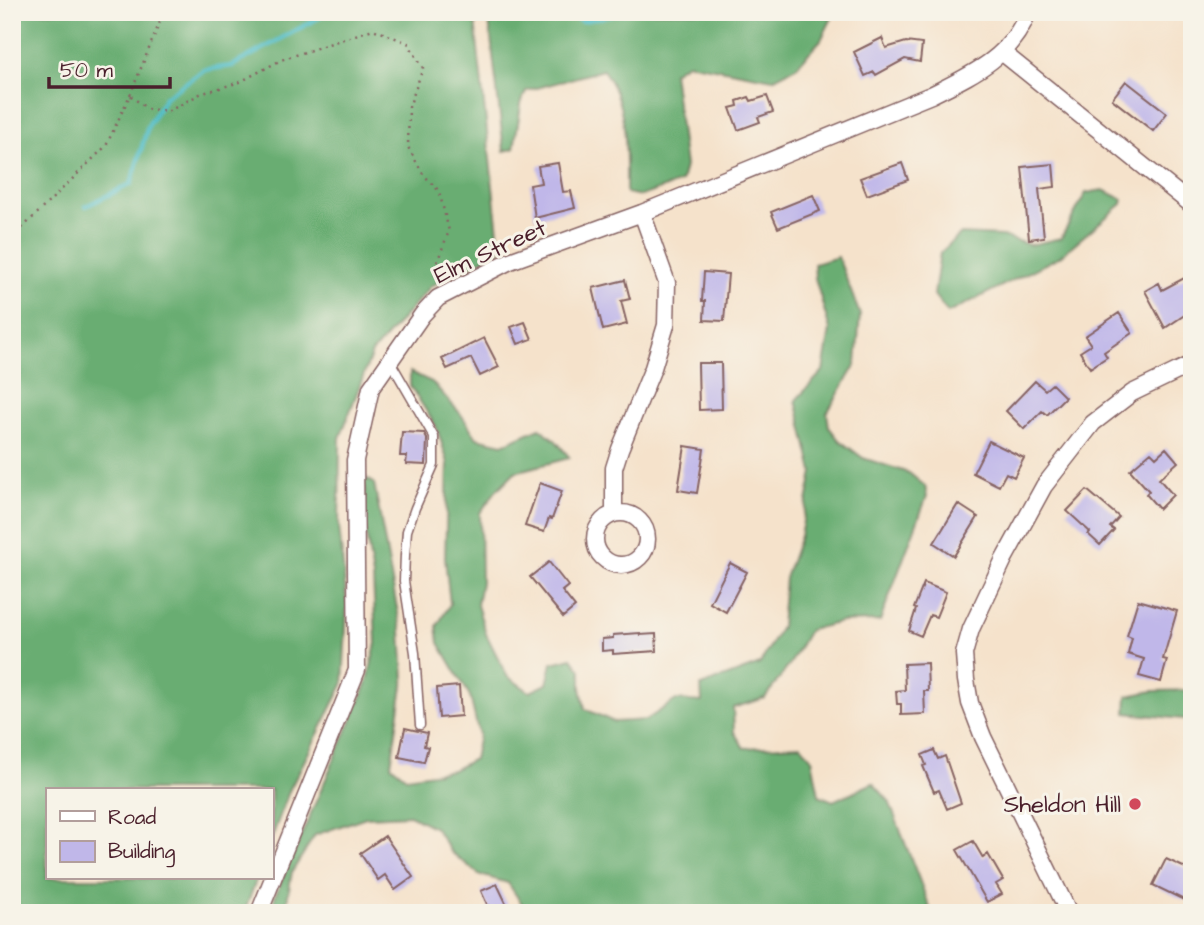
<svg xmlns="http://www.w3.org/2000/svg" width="1204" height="925" viewBox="0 0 1204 925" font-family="'Architects Daughter',sans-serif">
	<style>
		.forest { fill: #69ad72; stroke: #5a664e; stroke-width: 2 }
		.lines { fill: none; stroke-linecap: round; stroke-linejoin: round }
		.stream { stroke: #4fbdc8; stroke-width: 4.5 }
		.building { fill: #c0b7e9 }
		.service-casing { stroke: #866363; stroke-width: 11 }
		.minor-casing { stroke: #866363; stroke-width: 19 }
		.path { stroke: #866363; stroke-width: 2.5; stroke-dasharray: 2 5; stroke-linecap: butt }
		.service { stroke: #fff; stroke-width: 8 }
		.minor { stroke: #fff; stroke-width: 16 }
		.poi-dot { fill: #d1495b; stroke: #f7f3e8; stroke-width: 2.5 }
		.labels { text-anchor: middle; stroke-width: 6; stroke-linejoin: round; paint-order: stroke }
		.street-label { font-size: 24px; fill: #4a1f2b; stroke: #f7f3e8 }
		.poi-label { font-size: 24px; fill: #4a1f2b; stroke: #f7f3e8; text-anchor: end }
	</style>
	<rect width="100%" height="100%" fill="#f7f3e8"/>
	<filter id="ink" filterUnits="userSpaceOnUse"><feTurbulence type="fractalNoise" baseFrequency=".0143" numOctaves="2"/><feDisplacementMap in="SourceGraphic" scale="14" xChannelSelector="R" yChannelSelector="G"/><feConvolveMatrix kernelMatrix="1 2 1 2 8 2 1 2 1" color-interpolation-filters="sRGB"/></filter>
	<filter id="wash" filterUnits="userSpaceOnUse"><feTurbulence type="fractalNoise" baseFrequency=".00686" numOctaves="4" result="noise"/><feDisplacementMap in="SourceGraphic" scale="28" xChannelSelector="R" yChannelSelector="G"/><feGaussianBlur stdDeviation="1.57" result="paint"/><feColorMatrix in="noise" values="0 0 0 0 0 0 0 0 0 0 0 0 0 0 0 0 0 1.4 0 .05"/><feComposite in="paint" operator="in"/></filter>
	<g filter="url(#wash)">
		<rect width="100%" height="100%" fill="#f5e2cb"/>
		<!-- forest -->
		<path class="forest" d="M12 12H474L500 251 431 286 372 353 340 438 339 526 347 606 343 685 290 789 271 840V790H47V878H257L244 913H12Z
			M488 12H835L821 40 796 67 773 79 687 63 673 72 685 166 681 182 641 196 626 193C626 152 629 105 603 70L526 91 521 104 514 149 504 151Z
			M1103 190 1123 199 1122 204 1059 257 948 313 934 295 940 253 961 234 1002 236 1030 245 1061 238 1086 193Z
			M838 257 860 315 856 364 827 413 829 427 839 440 863 458 909 473 925 486 927 496 880 621 841 622 809 630 790 664 765 698 733 708 734 732 744 748 801 745 812 759 819 795 833 801 873 783 889 801 932 913H521L522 904 508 883 480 875 451 852 435 828 410 815 366 817 315 835 292 872 285 913H272L275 896 367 684 376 643 373 577 364 522 365 478 374 483 401 630 404 679 391 765 406 777 453 770 474 759 479 735 470 696 439 643 437 626 450 604 445 558 448 463 436 426 410 386V372L432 382 460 413 477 438 503 444 540 428 556 441 570 458 515 472 496 491 480 513 481 582 477 605 486 634 507 676 530 692 547 684 552 663 572 658 581 670V688L585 709 614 722 646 720 676 700 702 702 701 686 760 664 781 627 785 578 800 536 813 472 796 400 823 371 830 330 815 278 814 264Z
			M1192 690V720L1126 713 1127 696 1153 691Z"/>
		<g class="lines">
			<!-- stream -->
			<path class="stream" d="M565 12 582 21 628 12
				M86 206 131 184 148 126 165 97 204 70 232 66 329 12"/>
		</g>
		<g id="blocks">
			<!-- building -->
			<path class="building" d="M882 38 886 48 906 42 922 44 920 62 905 59 876 75 874 72 865 76 854 52Z
				M1126 81 1167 113 1153 131 1112 99Z
				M767 96 773 112 758 117 760 122 738 130 730 108 738 106 737 101 749 97 751 101Z
				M558 163 563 192 571 191 575 208 535 218 530 185 541 183 538 166Z
				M902 163 908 180 867 195 860 178Z
				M1053 164 1055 187 1039 189 1044 237 1029 239 1022 167Z
				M813 195 820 211 778 228 771 212Z
				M704 272 728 274 724 321 704 320 705 301H702Z
				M1188 276 1192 283V310L1165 328 1145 291 1159 283 1162 290Z
				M625 280 630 299 621 301 627 324 603 330 593 288Z
				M1119 313 1132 333 1104 352 1107 357 1090 368 1080 352 1091 345 1085 336Z
				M525 322 532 339 518 344 511 327Z
				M484 338 499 367 480 376 471 358 447 369 442 359Z
				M698 363H721L722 409 699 410Z
				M1035 381 1045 390 1052 384 1065 397 1047 415 1042 411 1024 429 1006 411Z
				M402 432 424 433 427 439 426 465 406 464 407 456H400Z
				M989 441 1024 458 1014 477 1006 473 999 486 973 473Z
				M685 446 704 449 697 493 678 490Z
				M1166 448 1178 462 1159 479 1173 495 1159 509 1146 494 1149 491 1130 470 1151 452 1156 457Z
				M540 483 562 491 552 519 549 518 544 532 525 526Z
				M1087 490 1119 517 1110 527 1114 530 1100 545 1088 534 1090 532 1067 511Z
				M958 504 978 517 954 556 934 543Z
				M549 562 568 586 562 591 575 607 563 617 530 577Z
				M730 563 747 572 726 612 710 603Z
				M924 583 946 592 936 617 930 615 921 636 909 631 916 609 914 608Z
				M1138 600 1177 611 1163 659 1167 660 1161 682 1139 676 1144 659 1128 654 1132 638 1127 636Z
				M640 633V635L656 634 657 651 613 654V650L602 651V639L613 638V635Z
				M927 663 928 691H924L925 714 901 715V704H897L896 691 905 690 904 664Z
				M459 686 461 716 439 718 437 688Z
				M405 728 427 733 424 746 428 747 424 762 399 757Z
				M934 750 938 759 945 756 961 803 947 809 939 790 934 792 923 766 926 765 922 755Z
				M385 836 413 877 395 890 385 875 378 880 360 853Z
				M973 841 983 858 988 854 1003 880 996 884 1002 894 987 902 957 850Z
				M1166 859 1192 871V899L1185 896 1184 900 1153 885Z
				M497 884 508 907 491 913 481 891Z"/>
		</g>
	</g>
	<g filter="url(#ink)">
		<use href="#blocks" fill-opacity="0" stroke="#866363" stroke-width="2"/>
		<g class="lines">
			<defs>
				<path id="service" d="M390 361 434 437V465L415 508 407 531 405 555 404 581 415 653 420 725"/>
				<path id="minor" d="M1003 53 1192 205
					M595 539a26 26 0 1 1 52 0a26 26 0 1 1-52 0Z
					M614 513V468L620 449 653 368 666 325 667 283 642 213
					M259 913 357 670 355 460 371 388 422 315 438 298 510 261 642 213 931 95C971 75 1011 58 1028 12
					M1069 913 983 737 970 703 966 680 964 654 971 629 1004 559 1044 486 1093 423 1132 393 1192 364"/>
			</defs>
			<!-- service casing -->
			<use href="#service" class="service-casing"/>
			<!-- minor casing -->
			<use href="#minor" class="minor-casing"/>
			<!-- path -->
			<path class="path" d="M130 95 164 12
				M12 238 106 146 130 95 147 109 169 111 200 94 240 82 281 60 373 29 408 43 423 68 409 107 408 147 423 174 439 191 449 231 434 270 436 280"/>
			<!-- service -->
			<use href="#service" class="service"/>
			<!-- minor -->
			<use href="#minor" class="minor"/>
		</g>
	</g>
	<!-- markers -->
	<circle class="poi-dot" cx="1135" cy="804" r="7"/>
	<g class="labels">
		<!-- street labels -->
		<g class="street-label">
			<text transform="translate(490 251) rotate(-25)" y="8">Elm Street</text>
		</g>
		<!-- poi labels -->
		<g class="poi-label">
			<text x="1121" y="812">Sheldon Hill</text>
		</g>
	</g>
	<!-- margin -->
	<rect width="1204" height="925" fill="none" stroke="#f7f3e8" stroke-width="42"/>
	<!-- legend -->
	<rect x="46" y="788" width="228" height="91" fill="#f7f3e8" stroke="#b29e9c" stroke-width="2"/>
	<rect x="60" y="811" width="35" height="10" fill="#ffffff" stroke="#b29e9c" stroke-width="2"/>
	<text x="108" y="824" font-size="21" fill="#4a1f2b">Road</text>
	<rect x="60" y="841" width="35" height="21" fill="#c0b7e9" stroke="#b29e9c" stroke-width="2"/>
	<text x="108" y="858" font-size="21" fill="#4a1f2b">Building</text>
	<!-- scale -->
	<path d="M49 77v10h121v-10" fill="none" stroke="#4a1f2b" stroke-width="3.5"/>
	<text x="60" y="77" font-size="21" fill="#4a1f2b" stroke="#f7f3e8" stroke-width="5" paint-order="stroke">50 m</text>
</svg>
